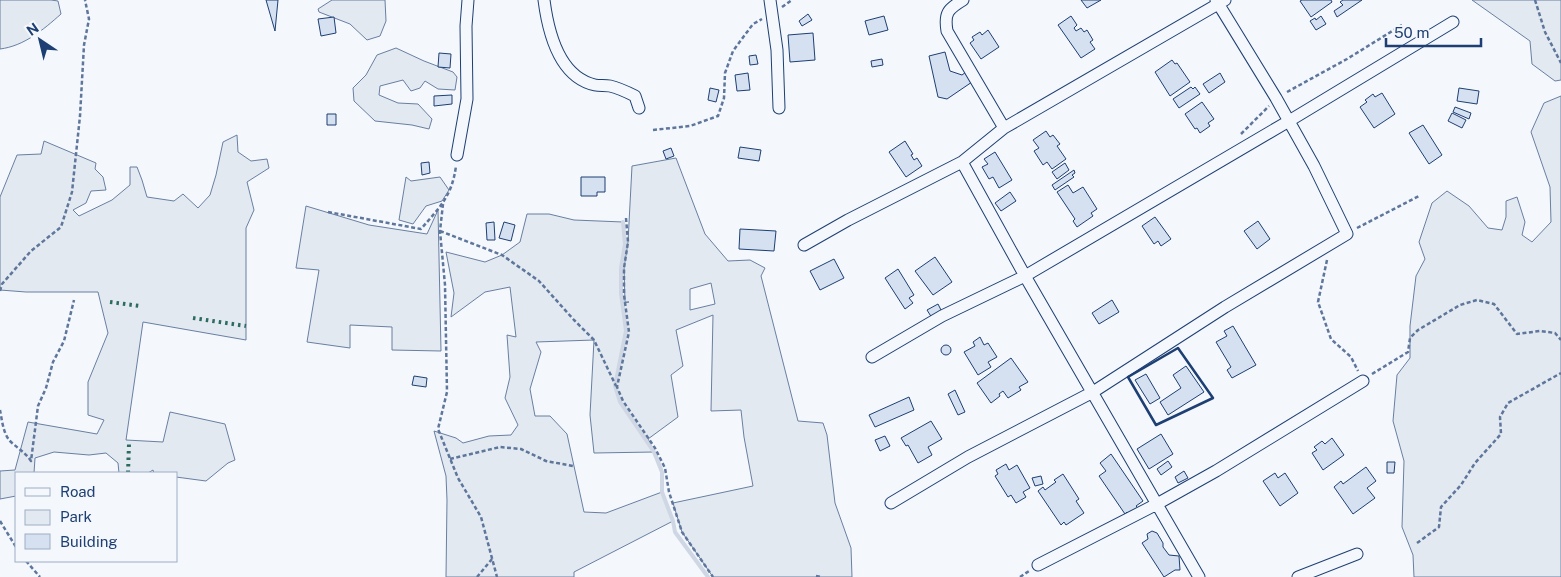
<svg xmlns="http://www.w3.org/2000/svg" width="1561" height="577" viewBox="0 0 1561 577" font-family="'Public Sans',sans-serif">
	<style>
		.green { fill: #e3e9f0; stroke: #687fa3; fill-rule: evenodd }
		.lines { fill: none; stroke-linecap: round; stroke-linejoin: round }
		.stream { stroke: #cfd7e4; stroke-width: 4 }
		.building { fill: #d5e0f0; stroke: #1d3f73 }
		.street-casing { stroke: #1d3f73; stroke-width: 13 }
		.path { stroke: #5e769c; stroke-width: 2.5; stroke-dasharray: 4 2.5; stroke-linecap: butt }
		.street { stroke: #f4f7fb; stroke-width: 11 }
		.hedge { stroke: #2c6c60; stroke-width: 4; stroke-dasharray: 2.5 4; stroke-linecap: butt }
		.wall { stroke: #1d3f73; stroke-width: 2.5 }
	</style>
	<rect width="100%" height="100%" fill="#f4f7fb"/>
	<!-- green -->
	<path class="green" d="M0 0H51L58 1 61 14C43 30 24 46 0 49Z
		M332 0H385L386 21 380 36 367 40 350 24 319 12 318 9Z
		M1472 0H1561V80L1555 81 1532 64 1530 41Z
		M396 48 424 61 453 72 457 77 455 90 438 89 425 81 420 88 411 91 403 80 380 86 379 95 398 103 418 104 432 119 429 129 412 125 375 121 354 101 353 88 366 75 377 55Z
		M1561 96V577H1414L1413 555 1402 527 1404 461 1393 421 1397 375 1410 358V326L1416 276 1425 259 1419 242 1432 203 1447 191 1469 206 1488 228 1502 230 1506 217V201L1517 197 1525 222 1522 235 1532 242 1551 222 1550 187 1531 132 1544 103Z
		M237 135 238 152 251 161 267 159 269 168 247 182 254 210 246 228V340L143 322 126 440 163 442 170 412 225 424 235 460 228 463 206 481 176 477V473H154L153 470 148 473H119L118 463 106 453 89 455 54 452 35 458 34 473H16V496L0 499V471L15 470 28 422 97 434 104 420 88 415V382L108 333 98 292H26L0 290V197L17 155 41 154 44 141 96 163 95 169 103 177 106 190 91 191 86 203 73 210 79 216 112 200 130 185V167H137L142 180 147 197 174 201 183 194 198 208 210 195 216 175 223 142Z
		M676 158 705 234 728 261 750 260 765 268 761 276 798 421 823 423 827 435 835 503 851 548 852 577H713L682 532 673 503 753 486 744 437 741 410 711 411 713 315 676 330 683 366 671 375 678 417 648 439 654 452 594 453 590 415 594 340 536 342 541 352 530 389 535 416H550L567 434 584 512 606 513 662 492 673 521 574 572V577H446L447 500 446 476 434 431 456 438 463 443 489 436 511 435 518 425 505 398 510 377 507 335 516 337 510 287 485 292 451 317 454 293 446 252 485 262 502 255 520 242 527 214H549L574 220 623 222 625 244 621 268 623 303 629 302H625L624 268 628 242 632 166ZM711 283 715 304 690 310V289Z
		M406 177 411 181 440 177 449 190 442 201 426 206 413 224 399 220Z
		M306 206 369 225 427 234 438 210 441 351 392 350V327L350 325V348L307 342 319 270 296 268Z"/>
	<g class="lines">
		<!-- stream -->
		<path class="stream" d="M623 222 625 244 621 268V293L626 331 615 386 620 402 654 452 662 472V492L673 521 675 532 708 577"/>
	</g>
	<!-- building -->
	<path class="building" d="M266 0H278L275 31Z
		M1081 0H1101L1087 8Z
		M1302 0H1331L1332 2 1311 17 1300 1Z
		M1343 0H1362L1337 17 1334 11 1343 5 1340 2Z
		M808 14 812 20 802 26 799 21Z
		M884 16 888 30 869 35 865 21Z
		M1071 16 1077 25 1074 28 1076 31 1081 28 1084 32 1087 30 1093 40 1090 42 1095 49 1081 58 1058 25Z
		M1321 16 1326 24 1316 30 1310 21 1315 18 1316 20Z
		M334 17 336 33 321 36 318 19Z
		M988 30 999 47 981 59 970 43 974 40 972 37 980 32 982 35Z
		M813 33 815 60 790 62 788 35Z
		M945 52 950 71 962 75 966 72 972 82 947 99 938 97 929 56Z
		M439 53 451 54 450 68 438 67Z
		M756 55 758 64 750 65 749 56Z
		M882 59 883 65 872 67 871 61Z
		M1172 60 1175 64 1177 63 1190 82 1170 96 1155 72Z
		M748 73 750 90 737 91 735 75Z
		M1220 73 1225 82 1209 93 1203 84Z
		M1191 87 1193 89 1195 87 1200 94 1179 108 1173 99Z
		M710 88 719 90 716 102 708 100Z
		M1459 88 1479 91 1477 104 1457 101Z
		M1382 93 1395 114 1374 128 1360 107 1367 102 1365 100 1373 94 1375 97Z
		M452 95V104L434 106V96Z
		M1202 102 1214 119 1208 123 1210 126 1200 133 1197 128 1195 129 1185 114Z
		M1455 107 1471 113 1469 119 1453 112Z
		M1452 113 1466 120 1462 128 1448 121Z
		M327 114H336V125H327Z
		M1423 125 1442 155 1429 164 1409 133Z
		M1046 131 1050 137 1053 135 1060 144 1057 146 1066 159 1052 169 1047 162 1043 165 1034 151 1039 148 1033 140Z
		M905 141 913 154 911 155 914 160 917 158 922 166 906 177 889 152Z
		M740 147 761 150 759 161 738 158Z
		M671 148 674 156 666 159 663 151Z
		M995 152 1012 180 999 188 993 177 989 179 982 167 988 164 984 159Z
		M429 162 430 173 422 175 421 163Z
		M1065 163 1069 170 1057 179 1052 172Z
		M1074 170 1075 173 1072 175 1074 177 1055 190 1052 185Z
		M581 177H605V192H597V196H581Z
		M1068 185 1073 193 1083 187 1097 209 1091 213 1093 216 1077 227 1073 221 1075 219 1057 192Z
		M1010 192 1016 201 1001 211 995 203Z
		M1155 217 1171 239 1161 246 1158 241 1154 244 1142 226Z
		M1258 221 1270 239 1257 249 1244 231Z
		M494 222 495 240H487L486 223Z
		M504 222 515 225 511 241 499 238Z
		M740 229 776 231 774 251 739 249Z
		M935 257 952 282 933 295 915 271Z
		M834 259 844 278 820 290 810 271Z
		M898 269 914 295 909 298 913 303 905 309 885 278Z
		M1112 300 1119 312 1099 324 1092 313Z
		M938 304 942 312 932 318 927 310Z
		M1233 326 1256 365 1232 378 1227 370 1231 367 1216 342 1227 336 1224 331Z
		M980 337 984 345 988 343 997 357 988 362 991 367 978 375 964 352 975 346 973 342Z
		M941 350a5 5 0 1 1 10 0a5 5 0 1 1-10 0Z
		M1011 358 1028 382 1019 387 1021 390 1008 398 1003 391 999 394 1000 396 991 403 977 383Z
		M1186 366 1204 392 1168 415 1160 402 1181 388 1173 375Z
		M1146 374 1160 398 1150 404 1135 380Z
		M414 376 427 378 426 387 412 385Z
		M955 390 965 412 958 415 948 394Z
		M909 397 914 410 875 427 869 415Z
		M931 421 942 439 928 447 932 455 918 463 908 445 906 446 901 438Z
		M1161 434 1173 454 1149 469 1137 449Z
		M885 436 890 446 880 451 875 440Z
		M1332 438 1344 455 1323 470 1312 453 1317 450 1314 447 1322 441 1325 444Z
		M1111 454 1143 501 1136 506 1138 508 1129 514 1127 512 1125 514 1099 476 1106 471 1100 463Z
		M1168 461 1172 467 1161 475 1157 469Z
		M1387 462H1395L1394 473H1387Z
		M1006 464 1009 470 1017 465 1030 488 1023 492 1026 497 1016 503 1011 495 1008 497 995 476 998 474 996 470Z
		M1366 467 1376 481 1367 488 1375 498 1353 514 1334 487 1341 481 1343 484Z
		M1184 471 1188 478 1178 483 1175 477Z
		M1275 473 1278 478 1285 473 1298 493 1280 506 1263 481Z
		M1063 474 1079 499 1076 501 1084 513 1066 525 1064 522 1061 525 1038 491 1043 487 1045 490 1056 482 1054 480Z
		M1041 476 1043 484 1035 486 1032 478Z
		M1152 531 1157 533 1163 543V547L1169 555 1179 556 1180 570H1175L1164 577 1142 543 1148 539 1147 534Z"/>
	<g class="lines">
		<defs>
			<path id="street" d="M544 0C548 31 559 77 595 85 600 86 605 85 610 86 619 88 627 92 635 96L639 108
				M770 0 777 50 779 108
				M963 0C948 9 944 13 947 31L1004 128
				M457 155 467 99 466 26 468 0
				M962 162 1025 276 1199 577
				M804 245 848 220 962 162 1004 128 1225 0
				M872 357 942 316 1025 276 1289 121 1453 22
				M891 503 968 457 1093 392 1225 307 1347 234 1314 166 1276 98 1216 0
				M1038 565 1157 504 1216 471 1363 381
				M1298 577 1357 554"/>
		</defs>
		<!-- street casing -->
		<use href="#street" class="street-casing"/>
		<!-- path -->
		<path class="path" d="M1535 0 1545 32 1561 63
			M782 7 792 0
			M1287 92 1347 59 1402 25
			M653 130 690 126 718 116 724 98 725 73 733 51 753 24 762 19
			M1241 134 1269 106
			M443 204 440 231 445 285 447 392 438 429 458 478 481 517 497 577
			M328 212 421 229C440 207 452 196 456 166
			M626 218 628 242 624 268V295L629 332 617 387 623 401 655 448 665 468 669 492 682 532 713 577
			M1357 228 1419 196
			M440 231 502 255 539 281 574 320 594 340 616 386
			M1327 260 1318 302 1331 339 1351 357 1358 371
			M0 291 2 284 31 251 61 227 72 192 80 116 84 45 89 19 85 0
			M1372 374 1408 352 1410 338 1418 330 1460 305 1477 300 1494 304 1517 334 1540 331 1555 333 1561 340
			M0 410C2 420 3 433 10 441 17 448 25 452 31 461L38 406 46 388 53 362 64 341 74 300
			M450 459 500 447 521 449 546 461 573 466
			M0 521 16 547
			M1417 543 1439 527 1441 507 1461 485 1475 463 1501 434 1500 417 1508 403 1561 373
			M26 561 40 577
			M816 576 821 577
			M477 577 492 559
			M1020 577 1029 571"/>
		<!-- street -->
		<use href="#street" class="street"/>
		<!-- hedge -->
		<path class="hedge" d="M110 302 140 306
			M193 318 246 326
			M128 473 129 444"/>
		<!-- wall -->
		<path class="wall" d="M1178 348 1213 398 1156 425 1128 377Z"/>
	</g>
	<!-- legend -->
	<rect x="15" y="472" width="162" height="90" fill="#f4f7fb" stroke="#9eadc5"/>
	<rect x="25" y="488" width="25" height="8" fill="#f4f7fb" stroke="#9eadc5"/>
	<text x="60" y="497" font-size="15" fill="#1d3f73">Road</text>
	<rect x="25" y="510" width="25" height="15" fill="#e3e9f0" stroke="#9eadc5"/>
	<text x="60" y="522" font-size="15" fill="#1d3f73">Park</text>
	<rect x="25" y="534" width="25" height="15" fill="#d5e0f0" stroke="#9eadc5"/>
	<text x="60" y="547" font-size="15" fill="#1d3f73">Building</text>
	<!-- north arrow -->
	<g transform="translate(40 40) rotate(325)" stroke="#f4f7fb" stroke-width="4" paint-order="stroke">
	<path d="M0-4L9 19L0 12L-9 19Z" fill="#1d3f73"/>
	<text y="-8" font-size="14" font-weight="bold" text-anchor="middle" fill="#1d3f73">N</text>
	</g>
	<!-- scale -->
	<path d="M1386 38v8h95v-8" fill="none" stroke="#1d3f73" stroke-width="2.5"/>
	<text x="1394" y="38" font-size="15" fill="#1d3f73" stroke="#f4f7fb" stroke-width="4" paint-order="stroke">50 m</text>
</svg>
